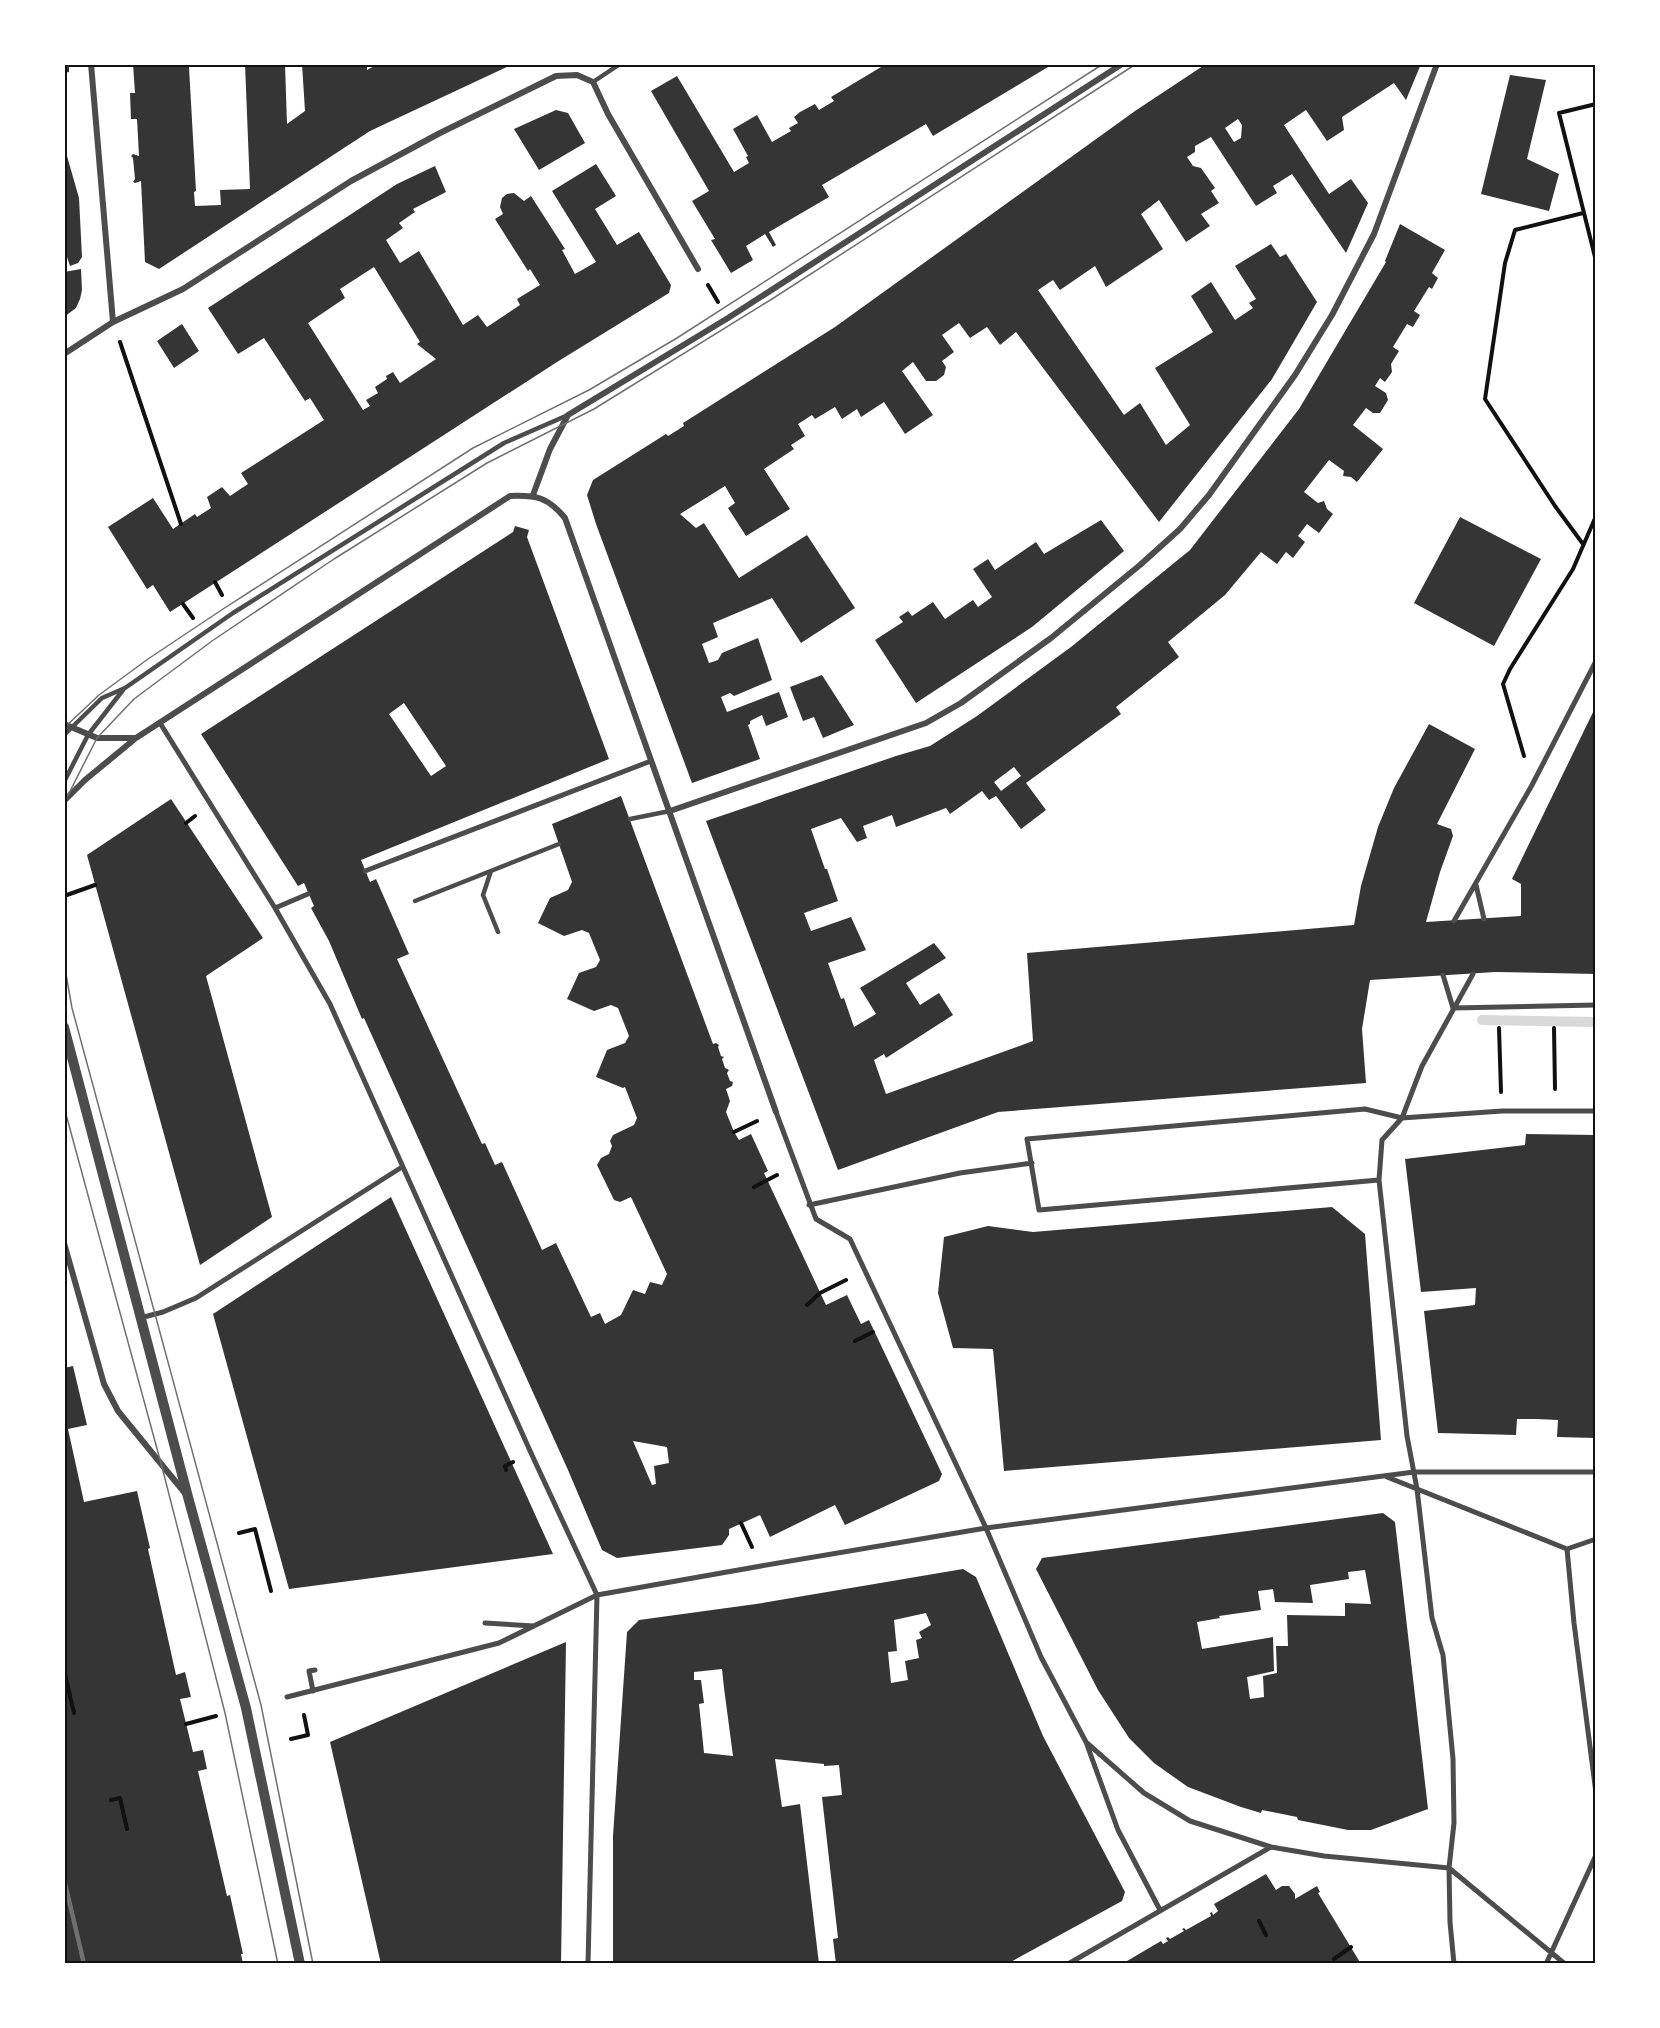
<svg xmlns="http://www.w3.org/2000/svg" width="1660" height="2028" viewBox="0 0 1660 2028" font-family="'PT Sans Narrow',sans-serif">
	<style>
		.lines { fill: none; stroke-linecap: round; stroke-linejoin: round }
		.stream { stroke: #d9d9d9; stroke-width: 10 }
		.building { fill: #353535; fill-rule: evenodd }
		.path { stroke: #111; stroke-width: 4 }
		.service { stroke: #4c4c4c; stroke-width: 4.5 }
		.pedestrian { stroke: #4c4c4c; stroke-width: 5 }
		.minor { stroke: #4c4c4c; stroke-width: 6 }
		.tertiary { stroke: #4c4c4c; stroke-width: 10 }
		.tram { stroke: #707070; stroke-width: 1.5 }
		.rail { stroke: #707070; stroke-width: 4.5 }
		.neatline { fill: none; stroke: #111; stroke-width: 2 }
	</style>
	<rect width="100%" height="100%" fill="#fff"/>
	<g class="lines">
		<!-- stream -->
		<path class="stream" d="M1482 1020 1596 1022"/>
	</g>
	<!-- building -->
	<path class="building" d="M64 64H69V72L64 73Z
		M133 64H196V66L189 67 196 191 194 192 195 206 221 205 220 190 250 189 245 64H285L287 124 305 111 302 64H367V70L378 64H513L370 131 159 269 145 262 141 181 135 183 133 182 135 179 133 158 131 156 133 154 139 156 137 119H131L130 93H135Z
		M886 64H1053L933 136 926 124 822 185 829 197 769 232 776 245 773 247 765 234 746 246 753 260 731 273 711 240 715 239 692 201 709 191 651 91 677 76 734 172 749 163 746 157 748 156 733 129 757 115 772 142 791 131 789 128 798 123 794 117 800 112 815 104 819 110 834 101 831 97Z
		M1206 64H1421L1406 100 1394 83 1342 117 1344 130 1327 141 1306 110 1284 125 1329 194 1351 179 1368 203 1346 253 1292 174 1273 186 1277 193 1256 206 1211 137 1195 146V152L1187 157 1193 166 1201 168 1215 188 1211 191 1219 203 1201 214 1210 226 1186 242 1159 200 1141 214 1163 249 1106 287 1095 266 1060 290 1053 280 1038 290 1124 415 1140 403 1166 445 1190 425 1155 368 1213 332 1191 296 1211 282 1235 320 1253 308 1249 303 1256 299 1235 266 1271 244 1280 257 1286 254 1317 302 1272 379 1159 522 1016 332 1000 345 987 327 970 338 959 323 942 335 954 352 942 361 946 367 944 375 936 381H926L913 362 902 371 933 415 905 434 884 402 861 417 857 409 842 419 835 407 815 419 812 415 798 424 805 436 791 445 794 449 764 469 790 509 746 536 728 508 735 503 725 486 680 514 696 528 704 523 739 578 807 535 855 608 801 643 772 598 713 623 718 637 702 644 709 663 718 660 722 653 758 638 772 680 734 696 730 693 721 697 727 712 779 692 788 717 766 726 762 715 750 721V724L748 725 760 759 692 783 596 524 587 495 593 480 666 434 668 436 684 426 683 423 835 327 1135 111ZM1238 119 1242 125 1241 138 1234 142 1225 128Z
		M1510 75 1546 80 1527 159 1559 174 1549 211 1481 194Z
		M556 110 568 113 585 143 539 170 514 129Z
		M65 149 79 198 82 257 78 263 70 266 64 248Z
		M596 164 616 196 595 209 617 245 639 232 671 285 669 293 557 362 170 612 153 585 147 589 108 527 153 498 173 529 195 514 197 517 211 508 207 497 222 487 230 496 248 484 241 473 324 420 310 398 305 401 264 338 238 354 208 308 397 184 435 166 446 192 413 209 415 212 399 223 403 228 386 240 400 263 419 251 463 325 478 315 487 327 520 305 517 299 540 285 530 269 528 271 495 219 503 214 500 207 502 198 507 194 514 193 524 201 531 196 565 249 562 250 575 274 596 262 552 191ZM374 267 420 342 417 344 436 359 400 383 393 372 386 376 387 379 375 387 378 393 366 400 370 406 363 410 308 323 345 298 340 289Z
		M1400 224 1445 250 1432 273 1438 278 1432 289 1429 287 1414 311 1420 315 1413 327 1407 324 1393 347 1399 351 1391 364 1392 372 1385 382 1380 378 1375 386 1386 393 1388 400 1380 413H1373L1366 408 1353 425 1383 449 1357 482 1351 477 1343 476 1344 471 1329 460 1304 492 1318 503 1324 501 1327 509 1333 514 1319 533 1307 524 1298 536 1305 542 1293 558 1286 552 1277 564 1261 552 1225 595 1168 642 1179 657 1116 707 1121 714 1026 783 1046 810 1021 829 996 796 989 800 982 791 950 814 946 808 896 827 892 815 863 826 867 838 857 842 841 818 811 829 825 869H827L838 901 804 913 811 931 851 917 866 950 828 963 841 999 844 998 854 1027 876 1014 860 988 934 943 946 958 906 983 920 1005 939 993 953 1015 886 1058 884 1054 874 1060 886 1094 1033 1041 1027 953 1354 925 1361 886 1378 827 1394 788 1429 724 1475 749 1437 824 1451 829 1453 836 1440 872 1426 922 1521 916V884L1512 879 1596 706V974L1495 972 1370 980 1362 1029 1366 1083 998 1112 838 1170 706 821 896 756 930 746 977 716 1071 647 1190 550 1299 409 1386 262 1385 261ZM1014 767 1021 776 1001 791 994 782Z
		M81 269 82 290 80 299 76 308 64 317V272Z
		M182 324 199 351 174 368 157 341Z
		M1460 517 1541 559 1494 646 1414 603Z
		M1101 520 1124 551 1032 627 916 703 875 640 903 622 899 617 908 611 912 616 933 602 945 619 973 600 978 607 992 597 973 569 988 559 995 570 1036 542 1044 554Z
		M515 526 529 530 527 537 609 759 361 860 370 882 376 879 409 954 397 959 482 1144 485 1143 495 1165 502 1162 542 1250 556 1243 591 1317 600 1313 605 1324 621 1315 633 1290 645 1294 650 1282 662 1285 667 1274 631 1197 620 1202 614 1200 597 1165 601 1158 609 1154 612 1146 610 1141 613 1135 634 1125 637 1118 625 1087 623 1088 596 1077 607 1050 625 1043 629 1036 618 1008 611 1005 594 1011 567 999 579 973 596 967 600 960 589 933 582 930 564 936 538 923 550 898 568 890 572 882 552 824 621 796 713 1044 716 1043 719 1045 718 1047 721 1056 724 1057 722 1059 725 1068 729 1070 727 1073 730 1081 733 1082 732 1086 726 1089 730 1101 726 1112 734 1132 739 1140 751 1134 768 1171 764 1173 826 1305 847 1295 861 1324 869 1320 942 1474 939 1481 845 1525 835 1505 770 1537 760 1515 729 1529V1535L722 1545 617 1558 602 1550 568 1470 448 1204 364 1018 362 1019 329 941 311 908 314 906 304 883 298 886 201 734 513 532ZM404 703 446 766 431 776 389 714ZM633 1441 667 1447 669 1463 654 1466 656 1484 652 1485Z
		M822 675 854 725 823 738 814 717 803 721 790 687Z
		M171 799 263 938 206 976 272 1217 200 1265 87 855Z
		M1526 1134 1596 1135V1438L1557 1437 1558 1420 1536 1419H1517L1516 1435 1438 1433 1424 1311 1475 1305 1476 1288 1421 1292 1405 1159 1525 1145Z
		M391 1197 553 1554 289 1589 213 1314Z
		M1332 1207 1365 1234 1381 1440 1004 1471 993 1349 953 1348 938 1293 944 1237 988 1226 1033 1232Z
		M73 1366 87 1425 68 1429 84 1502 137 1491 150 1548 148 1549 176 1675 185 1672 191 1697 180 1699 193 1752 203 1750 207 1769 198 1771 227 1896 230 1895 243 1954H241L243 1964H64V1368Z
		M1383 1513 1395 1522 1428 1809 1371 1830H1348L1298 1820 1297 1817 1262 1810 1261 1813 1241 1807 1188 1787 1154 1763 1129 1738 1098 1690 1036 1569 1042 1558ZM1365 1570 1371 1604 1345 1603V1616L1287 1615 1288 1646H1276L1277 1673 1263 1676 1264 1697 1250 1699 1247 1677 1274 1671 1273 1637 1202 1649 1197 1622 1220 1618 1219 1616 1261 1610 1258 1591 1273 1589 1275 1602 1313 1603 1310 1585 1349 1579 1348 1572Z
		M963 1569 976 1577 1043 1736 1125 1892 1122 1901 1007 1964H836L833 1939 838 1938 822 1797 842 1795 839 1765 824 1766V1764L775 1759 782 1807 800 1804 819 1964H613V1836L627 1632 639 1620 756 1604ZM926 1613 931 1625 919 1632 922 1638 916 1640 919 1658 905 1661 908 1680 891 1683 888 1652 897 1651 894 1620ZM722 1669 724 1688 733 1756 704 1753 699 1704 704 1703 701 1680H694V1672Z
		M566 1642 561 1964H381L330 1742Z
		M1266 1874 1276 1890 1282 1886H1289L1295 1894V1899L1317 1886 1320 1892 1318 1893 1361 1964H1122L1161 1941 1163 1944 1168 1941 1166 1938 1168 1937 1170 1939 1184 1931 1182 1929 1184 1928 1186 1930 1211 1916 1210 1913 1212 1912 1213 1915 1218 1911 1214 1904Z"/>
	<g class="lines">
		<!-- path -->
		<path class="path" d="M1596 104 1559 113 1596 261
			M708 285 718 302
			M120 342 181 524
			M1583 544 1555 506 1485 399 1505 263 1515 230 1583 213
			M215 582 222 595
			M183 604 193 618
			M1524 756 1503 684 1510 669 1573 569 1596 516
			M186 823 195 816
			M64 896 95 885
			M1499 1028 1501 1092
			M1554 1028 1555 1089
			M734 1132 757 1121
			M754 1187 777 1175
			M807 1305 820 1293 846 1280
			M855 1341 873 1332
			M506 1470 505 1466 513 1462
			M741 1523 752 1547
			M239 1533 255 1529 271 1591
			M64 1670 74 1713
			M186 1724 216 1716
			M291 1739 308 1735 304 1715
			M111 1800 120 1798 127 1829
			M1259 1921 1266 1935
			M1334 1959 1351 1947"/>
		<!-- service -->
		<path class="service" d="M593 82 620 64
			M64 735 102 698 125 688 233 613 504 443 568 415
			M64 782 88 735 123 690
			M630 819 670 811
			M491 871 483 895 498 932
			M415 901 559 844"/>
		<!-- pedestrian -->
		<path class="pedestrian" d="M160 723 275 908 330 1004 531 1453 597 1595 588 1964
			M365 871 651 761
			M1476 885 1484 919
			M275 908 308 894
			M1454 921 1532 785 1596 661
			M1443 975 1453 1008
			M1453 1008 1596 1005
			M776 1112 816 1219 850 1239 986 1528 1041 1657 1086 1742 1118 1830 1160 1910
			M1379 1180 1039 1210 1027 1139 1365 1109 1402 1118 1502 1111H1596
			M809 1205 960 1173 1032 1163
			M140 1318 163 1312 196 1298 402 1167
			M1387 1477 1567 1549
			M1596 1539 1567 1549 1574 1623 1596 1793
			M485 1623 534 1626
			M313 1691 309 1671 315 1670
			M287 1697 499 1643 597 1595 761 1566 986 1528 1414 1472H1596
			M1087 1743 1144 1793 1190 1821 1271 1847 1324 1856 1449 1868 1565 1964
			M1068 1964 1271 1847
			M1454 1964 1450 1922 1449 1868 1454 1823 1453 1759 1443 1655 1432 1618 1417 1489 1407 1436 1379 1180 1382 1140 1402 1118 1422 1066 1473 974
			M1546 1964 1596 1855"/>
		<!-- minor -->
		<path class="minor" d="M91 64 113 322
			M1595 64 1596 65
			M64 354 113 322 183 289 351 181 440 133 556 76 577 75 593 82 608 114 698 269
			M533 495 550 449 568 415 728 318 1122 64
			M64 724 97 738H136
			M64 801 85 780 136 738 510 496C536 495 548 497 565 518L776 1112
			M670 811 926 723 961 703 1051 638 1140 565 1180 529 1209 495 1295 375 1332 315 1374 234 1437 64
			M64 1243 104 1384 118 1411 184 1492"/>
		<!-- tertiary -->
		<path class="tertiary" d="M64 1027 188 1497 246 1708 300 1964"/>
		<!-- tram -->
		<path class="tram" d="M64 728 99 695 148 659 223 609 473 448 589 390 677 338 1103 64
			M64 803 97 738 134 699 212 641 334 559 487 463 594 409 772 299 1136 64
			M64 963 72 1008 261 1705 313 1964
			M64 1107 162 1467 225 1713 278 1964"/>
		<!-- rail -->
		<path class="rail" d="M64 1879 84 1964"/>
	</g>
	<!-- border -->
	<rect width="1660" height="2028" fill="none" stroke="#ffffff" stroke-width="132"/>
	<rect x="66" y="66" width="1528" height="1896" class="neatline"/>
</svg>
